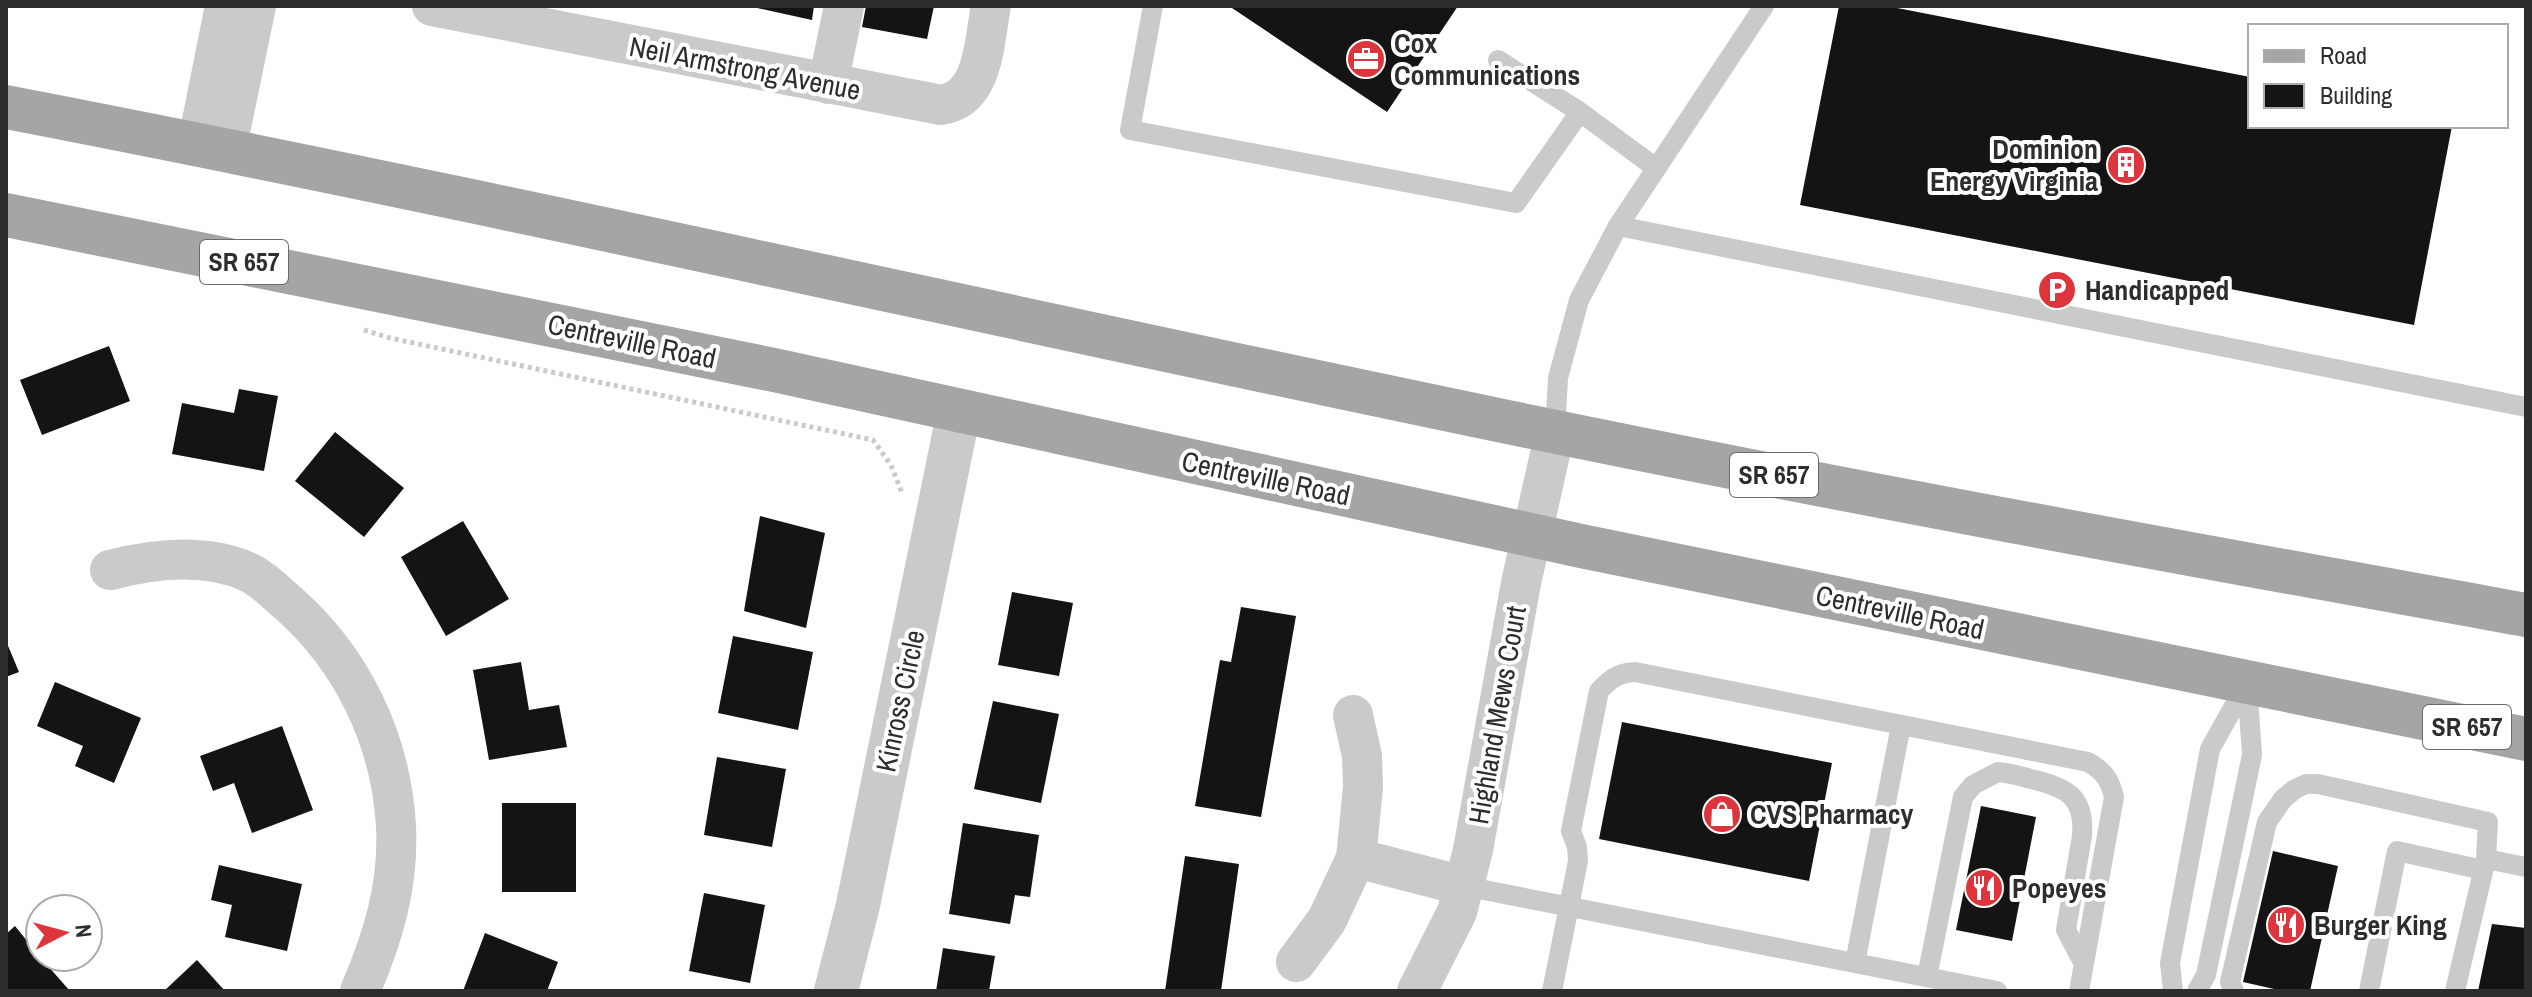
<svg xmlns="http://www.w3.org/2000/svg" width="2532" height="997" viewBox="0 0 2532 997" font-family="'Archivo Narrow',sans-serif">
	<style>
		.building { fill: #141414 }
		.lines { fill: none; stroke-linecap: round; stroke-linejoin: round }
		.path { stroke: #cacaca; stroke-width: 5; stroke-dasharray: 4 4; stroke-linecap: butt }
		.service { stroke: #cacaca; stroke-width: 20 }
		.minor { stroke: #cacaca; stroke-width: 40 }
		.tertiary { stroke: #cacaca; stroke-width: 44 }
		.primary { stroke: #a5a5a5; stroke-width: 44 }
		.labels { text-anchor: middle; stroke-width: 8; stroke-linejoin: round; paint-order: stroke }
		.shield { fill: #fff; stroke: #6c6c6c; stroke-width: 2 }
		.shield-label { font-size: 26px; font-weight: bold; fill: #2d2d2d }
		.poi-label { font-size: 28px; font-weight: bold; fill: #2d2d2d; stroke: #fff; text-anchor: start }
		.street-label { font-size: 28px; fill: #2d2d2d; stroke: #fff }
	</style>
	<rect width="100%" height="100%" fill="#fff"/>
	<!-- building -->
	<path class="building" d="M748 6H814L812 20Z
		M866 6H934L927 39 862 27Z
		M1229 6H1458L1387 112Z
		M1839 6H1887L2250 77V126H2452L2414 325 1800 205Z
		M109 346 130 401 42 435 20 380Z
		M239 389 278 396 264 471 172 454 182 403 234 413Z
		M335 432 404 488 364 537 295 481Z
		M760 516 825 533 806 628 744 611Z
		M463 521 509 599 446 636 401 557Z
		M1012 592 1073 603 1059 676 998 665Z
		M1241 607 1296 616 1261 817 1195 806 1220 660 1231 662Z
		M733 636 813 652 798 730 718 713Z
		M6 641 19 672 6 677Z
		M521 662 529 710 559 705 567 747 489 760 473 670Z
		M55 682 141 718 114 783 75 766 83 746 37 726Z
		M993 701 1059 714 1041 803 974 789Z
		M1622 722 1832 763 1809 881 1599 839Z
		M282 726 313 810 252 833 234 783 213 791 200 756Z
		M717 757 786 769 772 847 704 835Z
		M502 803H576V892H502Z
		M1981 806 2036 817 2012 941 1956 930Z
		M963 823 1039 835 1030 897 1015 895 1010 924 949 914Z
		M2273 851 2338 866 2310 991H2283L2243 982Z
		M1185 856 1239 864 1221 991H1165Z
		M219 865 302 884 287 951 225 937 232 905 211 900Z
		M704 893 765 905 750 983 689 971Z
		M2492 924 2526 928V991H2478Z
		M15 926 40 957 70 991H6V934Z
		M485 933 558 962 547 991H463Z
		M943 948 995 956 989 991H936Z
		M197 960 225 991H164Z"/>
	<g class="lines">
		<!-- path -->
		<path class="path" d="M364 330 390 338 873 440 891 465 902 493"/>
		<!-- service -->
		<path class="service" d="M1153 6 1130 130 1516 203 1580 112 1656 168
			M1498 60 1580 112
			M1618 226 2526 407
			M1555 432 1558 378 1579 300 1618 226 1764 6
			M1464 886 1997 991
			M1855 963 1901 725
			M1927 977 1963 797 1973 785 1998 772C2011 773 2023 777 2035 780 2068 788 2085 798 2082 836L2066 930 2084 964
			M1552 991 1578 861 1577 847 1571 831 1599 691C1610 679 1618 673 1635 672L2088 762C2104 771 2110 780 2114 797L2079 991
			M2173 991 2170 963 2210 749 2247 683
			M2197 991 2206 975 2252 755 2247 683
			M2234 991 2230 982 2267 822 2283 799 2295 789 2306 784H2318L2488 822 2486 859
			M2369 991 2397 851 2483 870
			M2455 991 2486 859 2526 867"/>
		<!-- minor -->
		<path class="minor" d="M432 6 941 105C985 99 984 40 991 6
			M828 84 844 6
			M197 146 225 6
			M226 151 256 6
			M110 570C153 559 206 553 248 572 263 579 274 591 287 602 352 659 391 739 396 826 399 885 383 938 360 991
			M1356 858 1464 886
			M1296 962 1327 920 1356 858 1363 787 1362 756 1353 715
			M1417 991 1457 912 1473 850 1521 583 1555 432"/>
		<!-- tertiary -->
		<path class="tertiary" d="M836 991 858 905 959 411"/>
		<!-- primary -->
		<path class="primary" d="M6 107C505 203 1000 317 1498 420 1839 491 2183 553 2526 615
			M6 215 774 370 1581 546 2526 739"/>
	</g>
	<!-- icons -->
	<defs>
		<symbol id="office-disc" viewBox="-11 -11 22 22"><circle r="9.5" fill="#de343c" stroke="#fff"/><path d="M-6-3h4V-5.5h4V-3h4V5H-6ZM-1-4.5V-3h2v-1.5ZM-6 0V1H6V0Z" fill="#fff"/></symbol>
		<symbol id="building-disc" viewBox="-11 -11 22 22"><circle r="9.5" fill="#de343c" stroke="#fff"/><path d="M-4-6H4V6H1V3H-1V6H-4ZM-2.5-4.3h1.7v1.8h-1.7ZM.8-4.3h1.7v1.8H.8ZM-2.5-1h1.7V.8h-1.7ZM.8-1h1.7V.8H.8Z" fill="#fff"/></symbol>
		<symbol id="parking-disc" viewBox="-11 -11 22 22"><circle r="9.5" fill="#de343c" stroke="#fff"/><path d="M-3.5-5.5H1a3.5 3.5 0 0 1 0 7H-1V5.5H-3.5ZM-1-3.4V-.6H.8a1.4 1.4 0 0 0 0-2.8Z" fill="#fff"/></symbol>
		<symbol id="shop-disc" viewBox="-11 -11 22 22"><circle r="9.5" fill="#de343c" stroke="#fff"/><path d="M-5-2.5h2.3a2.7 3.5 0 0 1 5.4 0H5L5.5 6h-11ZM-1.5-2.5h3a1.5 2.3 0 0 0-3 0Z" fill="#fff"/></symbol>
		<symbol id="restaurant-disc" viewBox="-11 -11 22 22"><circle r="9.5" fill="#de343c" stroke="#fff"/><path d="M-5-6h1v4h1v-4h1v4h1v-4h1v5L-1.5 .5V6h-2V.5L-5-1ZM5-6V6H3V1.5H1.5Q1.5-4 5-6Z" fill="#fff"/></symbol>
	</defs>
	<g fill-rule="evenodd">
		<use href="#office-disc" x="1344" y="37" width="44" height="44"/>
		<use href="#building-disc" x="2104" y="143" width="44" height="44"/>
		<use href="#parking-disc" x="2035" y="268" width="44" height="44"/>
		<use href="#shop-disc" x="1700" y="792" width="44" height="44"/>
		<use href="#restaurant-disc" x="1962" y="866" width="44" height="44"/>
		<use href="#restaurant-disc" x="2264" y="903" width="44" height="44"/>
	</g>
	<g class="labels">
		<!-- shield labels -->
		<g class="shield">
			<rect x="200" y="240" width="88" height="44" rx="6"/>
			<rect x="1730" y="453" width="88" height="44" rx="6"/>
			<rect x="2423" y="705" width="88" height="44" rx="6"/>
		</g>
		<g class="shield-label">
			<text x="244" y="271">SR 657</text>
			<text x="1774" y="484">SR 657</text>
			<text x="2467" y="736">SR 657</text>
		</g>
		<!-- poi labels -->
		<g class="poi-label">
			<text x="1394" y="53">Cox<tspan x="1394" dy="32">Communications</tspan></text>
			<text x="2098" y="159" text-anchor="end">Dominion<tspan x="2098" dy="32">Energy Virginia</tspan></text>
			<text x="2085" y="300">Handicapped</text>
			<text x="1750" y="824">CVS Pharmacy</text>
			<text x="2012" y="898">Popeyes</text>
			<text x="2314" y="935">Burger King</text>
		</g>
		<!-- street labels -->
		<g class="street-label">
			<text transform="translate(745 68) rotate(11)" y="10">Neil Armstrong Avenue</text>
			<text transform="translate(632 341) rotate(12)" y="10">Centreville Road</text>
			<text transform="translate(1266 478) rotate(12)" y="10">Centreville Road</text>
			<text transform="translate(1900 612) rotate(12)" y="10">Centreville Road</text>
			<text transform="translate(900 701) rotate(-78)" y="10">Kinross Circle</text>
			<text transform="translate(1497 715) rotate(-80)" y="10">Highland Mews Court</text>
		</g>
	</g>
	<!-- border -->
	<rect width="2532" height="997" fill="none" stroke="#2d2d2d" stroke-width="16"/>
	<!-- legend -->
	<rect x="2248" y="24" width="260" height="104" fill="#ffffff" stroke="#ababab" stroke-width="2"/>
	<rect x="2264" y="50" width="40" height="12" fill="#a5a5a5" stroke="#ababab" stroke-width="2"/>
	<text x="2320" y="64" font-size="24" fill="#2d2d2d">Road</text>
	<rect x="2264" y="84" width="40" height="24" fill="#141414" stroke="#ababab" stroke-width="2"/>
	<text x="2320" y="104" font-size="24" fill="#2d2d2d">Building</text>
	<!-- north arrow -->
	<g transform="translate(64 933) rotate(84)"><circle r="38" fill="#ffffff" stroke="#ababab" stroke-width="2"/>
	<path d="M0-6L14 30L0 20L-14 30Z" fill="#de343c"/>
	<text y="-12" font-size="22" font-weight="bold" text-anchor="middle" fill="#2d2d2d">N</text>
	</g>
</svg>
